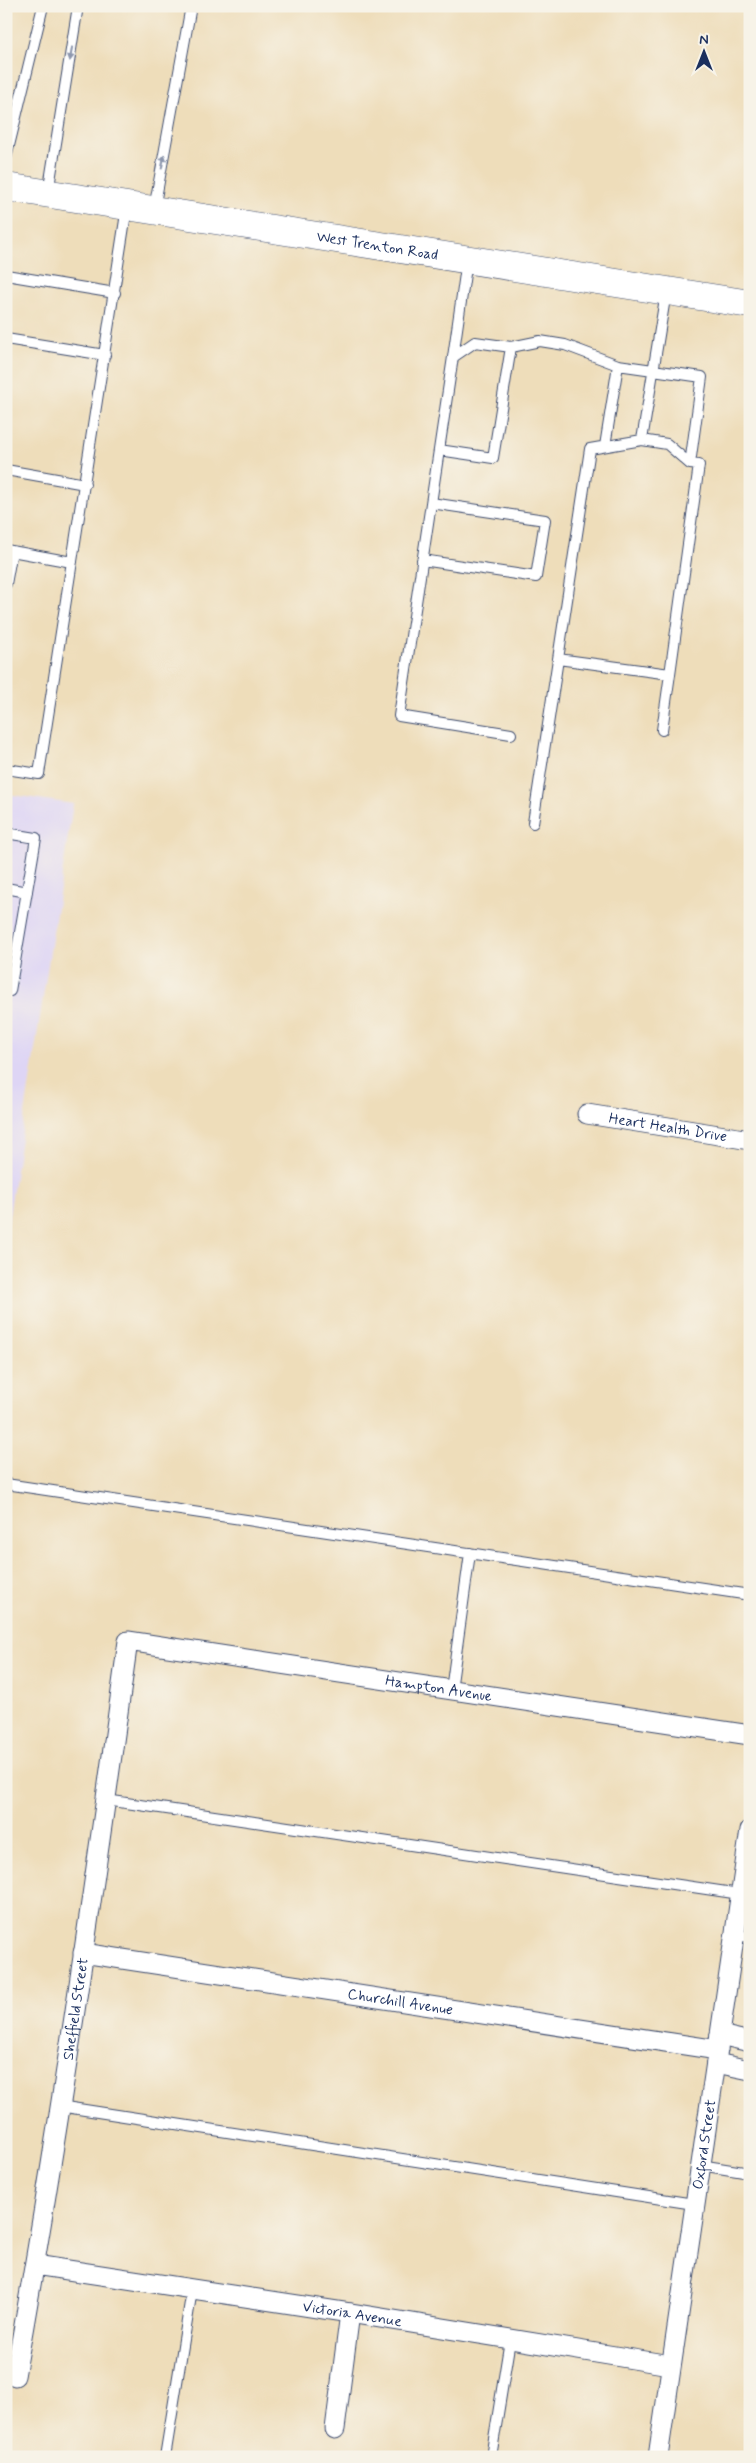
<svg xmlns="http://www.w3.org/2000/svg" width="756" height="2463" viewBox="0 0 756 2463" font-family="Mynerve,sans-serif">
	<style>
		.built { fill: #ded5f5 }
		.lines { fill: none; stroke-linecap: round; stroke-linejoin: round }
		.service-casing { stroke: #3b496c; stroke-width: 12 }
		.minor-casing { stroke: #3b496c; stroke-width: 21 }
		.secondary-casing { stroke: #3b496c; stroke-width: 29 }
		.service { stroke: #fff; stroke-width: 10 }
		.minor { stroke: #fff; stroke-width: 19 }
		.secondary { stroke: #fff; stroke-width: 28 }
		.oneway { fill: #8d97ae }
		.labels { text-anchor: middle; stroke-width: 4; stroke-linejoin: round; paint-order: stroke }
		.street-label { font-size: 15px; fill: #1b2f5e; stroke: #f7f3e8 }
	</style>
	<rect width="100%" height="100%" fill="#f7f3e8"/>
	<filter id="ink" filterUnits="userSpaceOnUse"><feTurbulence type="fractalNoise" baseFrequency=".02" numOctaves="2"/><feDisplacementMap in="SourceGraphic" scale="10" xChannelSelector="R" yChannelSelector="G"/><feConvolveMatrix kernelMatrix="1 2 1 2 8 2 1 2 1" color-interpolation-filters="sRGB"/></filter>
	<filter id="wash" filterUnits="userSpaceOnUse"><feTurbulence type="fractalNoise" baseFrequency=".0096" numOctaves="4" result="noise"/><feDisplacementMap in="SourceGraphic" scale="20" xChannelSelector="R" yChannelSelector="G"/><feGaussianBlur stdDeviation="1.12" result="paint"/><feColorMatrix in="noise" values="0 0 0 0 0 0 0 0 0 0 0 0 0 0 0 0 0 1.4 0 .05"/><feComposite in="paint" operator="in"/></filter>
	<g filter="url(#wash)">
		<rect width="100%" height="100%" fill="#eeddba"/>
		<!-- built -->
		<path class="built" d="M6 794 73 804 6 1235Z"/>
	</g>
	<g filter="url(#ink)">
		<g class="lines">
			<defs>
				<path id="service" d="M6 158 43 6
					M48 193 78 6
					M154 209 191 6
					M6 275 115 293
					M6 339 105 355
					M453 357 467 260
					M642 440 667 444 690 464 699 465 670 674 558 659 590 449 642 440 666 292
					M605 446 618 365 702 377 690 464
					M439 450 493 458 511 347
					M6 470 85 484
					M6 550 72 562
					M422 560 536 577 545 520 431 503
					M6 584 12 551
					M662 730 670 674
					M511 734 399 716 453 357 475 342 511 347 540 341 565 345 618 365
					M6 769 39 774 127 207
					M533 823 558 659
					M6 833 36 838 10 991
					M6 888 27 892
					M6 1484 750 1595
					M451 1690 470 1553
					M106 1800 740 1894
					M735 1935 750 1937
					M59 2106 694 2204
					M700 2165 750 2173
					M165 2457 192 2290
					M491 2457 510 2340"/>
				<g id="minor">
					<path id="s1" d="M587 1114 750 1140"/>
					<path id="s2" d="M83 1953 718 2050"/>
					<path d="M720 2035 750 2042"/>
					<path d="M716 2063 750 2070"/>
					<path id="s3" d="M35 2265 350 2313 670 2365"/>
					<path id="s4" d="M15 2376C59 2132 94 1886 128 1641L750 1735"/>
					<path d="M335 2429 350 2313"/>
					<path id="s5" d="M658 2457 750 1830"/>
				</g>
				<g id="secondary">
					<path id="s6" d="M6 187 750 304"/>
				</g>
			</defs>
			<!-- service casing -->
			<use href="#service" class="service-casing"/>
			<!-- minor casing -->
			<use href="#minor" class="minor-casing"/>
			<!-- secondary casing -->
			<use href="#secondary" class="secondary-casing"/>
			<!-- service -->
			<use href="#service" class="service"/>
			<!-- minor -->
			<use href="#minor" class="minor"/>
			<!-- secondary -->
			<use href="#secondary" class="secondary"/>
		</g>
		<!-- one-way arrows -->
		<defs><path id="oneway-solid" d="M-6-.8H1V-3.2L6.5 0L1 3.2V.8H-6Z" transform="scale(1.25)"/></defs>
		<g class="oneway">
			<use href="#oneway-solid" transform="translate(71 54) rotate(99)"/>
			<use href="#oneway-solid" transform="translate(163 162) rotate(-79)"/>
		</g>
	</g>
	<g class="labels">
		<!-- street labels -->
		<g class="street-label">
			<text dy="5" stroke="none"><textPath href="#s6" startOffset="376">West Trenton Road</textPath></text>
			<text dy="5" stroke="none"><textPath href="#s1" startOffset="82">Heart Health Drive</textPath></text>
			<text dy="5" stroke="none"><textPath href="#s4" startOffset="1058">Hampton Avenue</textPath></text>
			<text dy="5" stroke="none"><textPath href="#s2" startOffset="321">Churchill Avenue</textPath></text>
			<text dy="5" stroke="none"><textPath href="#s4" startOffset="372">Sheffield Street</textPath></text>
			<text dy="5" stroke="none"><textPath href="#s5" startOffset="316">Oxford Street</textPath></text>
			<text dy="5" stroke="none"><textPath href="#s3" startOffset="321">Victoria Avenue</textPath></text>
		</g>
	</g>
	<!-- margin -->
	<rect width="756" height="2463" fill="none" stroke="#f7f3e8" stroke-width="25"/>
	<!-- north arrow -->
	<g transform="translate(704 52)" stroke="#f7f3e8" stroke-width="4" paint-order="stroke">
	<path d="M0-4L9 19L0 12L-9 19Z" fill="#1b2f5e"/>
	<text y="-8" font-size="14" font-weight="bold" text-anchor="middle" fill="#1b2f5e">N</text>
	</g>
</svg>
